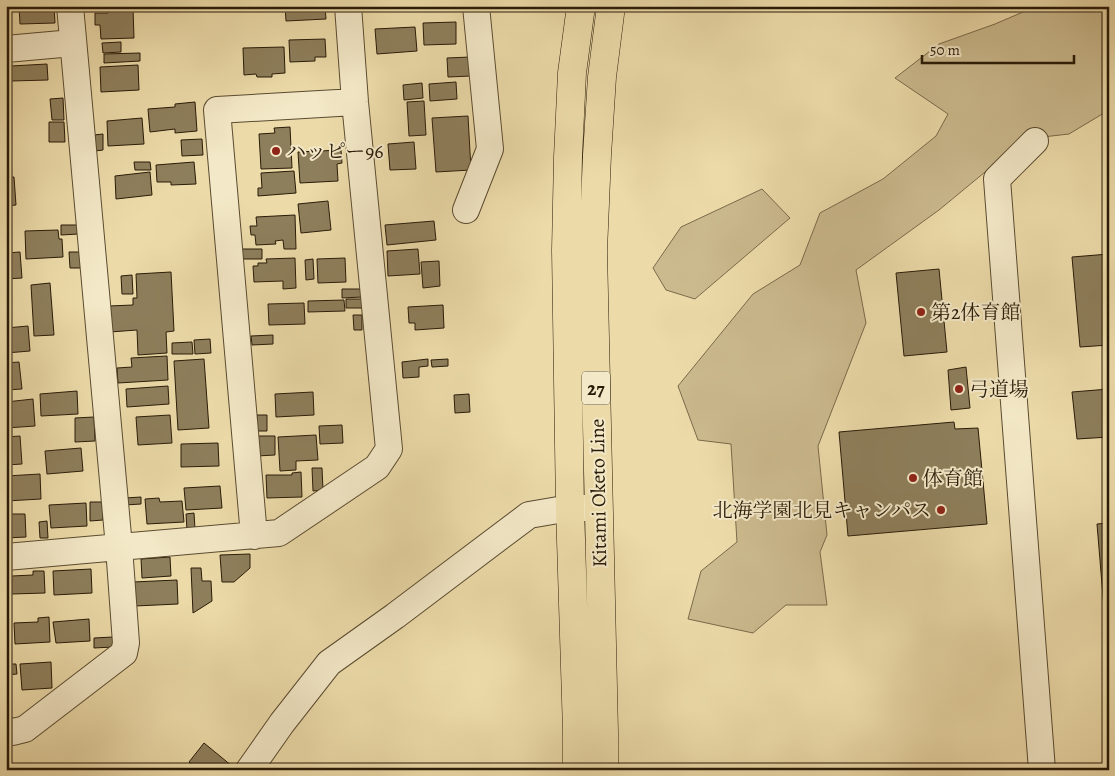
<svg xmlns="http://www.w3.org/2000/svg" width="1115" height="776" viewBox="0 0 1115 776" font-family="Alegreya,'Noto Serif JP',serif">
	<style>
		.green { fill: #cbba8e; stroke: #7a6a4b }
		.building { fill: #8e7f5c; stroke: #291b08 }
		.lines { fill: none; stroke-linecap: round; stroke-linejoin: round }
		.minor-casing { stroke: #5a4b30; stroke-width: 28 }
		.major-casing { stroke: #291b08; stroke-width: 29 }
		.minor { stroke: #f3e8c7; stroke-width: 26 }
		.major { stroke: #ecdba9; stroke-width: 28 }
		.poi-dot { fill: #8f2418; stroke: #f3e8c7; stroke-width: 2 }
		.labels { text-anchor: middle; stroke-width: 4; stroke-linejoin: round; paint-order: stroke }
		.shield { fill: #f3e8c7; stroke: #665841; stroke-width: 1 }
		.shield-label { font-size: 19px; font-weight: bold; fill: #291b08 }
		.poi-label { font-size: 20px; fill: #291b08; stroke: #f3e8c7; text-anchor: start }
		.street-label { font-size: 20px; fill: #291b08; stroke: #f3e8c7 }
	</style>
	<rect width="100%" height="100%" fill="#ecdba9"/>
	<filter id="stains"><feTurbulence type="fractalNoise" baseFrequency=".004" numOctaves="4"/><feColorMatrix values="0 0 0 0 .2 0 0 0 0 .09 0 0 0 0 .02 0 0 0 .5 -.17"/></filter>
	<radialGradient id="worn" r=".72"><stop offset=".6" stop-color="#630" stop-opacity="0"/><stop offset="1" stop-color="#630" stop-opacity=".3"/></radialGradient>
	<!-- green -->
	<path class="green" d="M1037 6H1109V110L1069 134 1025 139 939 210 856 270 866 323 818 446 827 535 820 552 827 605H786L753 633 688 619 701 571 737 542 731 444 698 440 678 386 753 294 800 265 820 213 883 179 936 136 948 114 895 78 939 44 995 24Z
		M762 189 790 218 695 299 666 290 653 268 681 227Z"/>
	<!-- building -->
	<path class="building" d="M19 6H54L55 23 20 24Z
		M285 6H325L326 19 286 21Z
		M107 8H133L134 38 101 39 100 25H95V13H108Z
		M456 22V44L424 45 423 23Z
		M415 27 417 51 377 54 375 29Z
		M325 39 326 57H315V61L290 62 289 40Z
		M121 42V52L103 53 102 43Z
		M284 47 285 73 272 74V77H257L256 74 244 75 243 48Z
		M140 53V61L104 63V54Z
		M470 57 471 76 448 77 447 58Z
		M47 64 48 80 11 81V66Z
		M138 65 139 90 101 92 100 67Z
		M456 82 457 99 430 101 429 84Z
		M422 83 423 98 404 100 403 85Z
		M63 98 64 120H52L50 99Z
		M424 101 426 135 409 136 407 102Z
		M195 102 197 131 175 133V129L150 132 148 109 175 107V104Z
		M6 103H8L10 129H6Z
		M468 116 471 170 436 172 432 118Z
		M142 118 144 144 108 146 107 121Z
		M49 122H64L65 142H49Z
		M290 127 292 168 261 169 259 134 275 133 274 128Z
		M103 134V150L95 151 94 135Z
		M202 139 203 155 182 156 181 140Z
		M414 142 416 169 390 170 388 144Z
		M341 150 342 163 337 164 338 181 300 183 298 152Z
		M134 162H150L151 170H135Z
		M194 162 196 184 171 185V182H157L156 165Z
		M294 171 296 193 258 196V188H262L261 173Z
		M150 172 152 195 116 199 115 176Z
		M6 177H14L16 205 6 206Z
		M328 201 331 230 301 233 298 204Z
		M295 215 296 249H284L283 240 275 241 276 244 256 245 255 235H251L250 226H257L256 217Z
		M434 221 436 240 387 245 385 225Z
		M61 225H77L78 234 61 235Z
		M58 230 59 239H62L63 257 26 259 25 231Z
		M241 249H262V259H241Z
		M418 249 420 274 388 276 387 251Z
		M20 252 22 278 6 279V253Z
		M69 252H80L81 268H70Z
		M1109 254V345L1080 347 1072 257Z
		M295 258 296 288 283 289V281L254 282 253 266H258V263H267L266 259Z
		M345 258 346 282 318 283 317 259Z
		M313 259 314 279 306 280 305 260Z
		M439 261 440 286 423 288 421 262Z
		M939 269 947 352 904 356 896 273Z
		M171 272 174 331 166 332 167 353 138 355 137 330 110 332 109 306 133 305V298H137L136 274Z
		M132 275 133 294H122L121 276Z
		M50 283 54 335 34 336 31 285Z
		M342 289H362V297L342 298Z
		M346 299H364V308H346Z
		M344 300 345 311 308 312V301Z
		M304 303 305 324 269 325 268 304Z
		M443 305 444 328 415 330V323H409L408 307Z
		M353 315H362V330H354Z
		M28 326 30 351 6 353V328Z
		M273 335V344L252 345 251 336Z
		M210 339 211 353 195 354 194 340Z
		M192 342 193 354H172V343Z
		M167 356 168 380 118 383 117 368 132 367 131 358Z
		M204 359 209 428 178 430 174 361Z
		M428 359V366L419 367V377L403 378 402 362Z
		M448 359V366L432 367 431 360Z
		M19 362 22 389 6 390V363Z
		M966 367 970 408 951 410 948 370Z
		M168 386 169 404 127 407 126 389Z
		M1109 389V437L1077 439 1072 392Z
		M77 391 78 414 41 416 40 394Z
		M313 392 314 415 276 417 275 394Z
		M469 394 470 412 455 413 454 395Z
		M33 399 35 426 6 428V402Z
		M170 415 172 443 138 445 136 417Z
		M257 415H267V431H257Z
		M94 417 95 441 75 442V418Z
		M954 422 955 429 978 428 987 524 848 536 839 432Z
		M342 425 343 443 320 444 319 426Z
		M316 435 318 460 296 461V470L280 471 278 437Z
		M20 436 22 464 6 465V437Z
		M257 436H275V455L257 456Z
		M218 443 219 466 181 467V444Z
		M81 448 83 471 47 474 45 451Z
		M312 468H322L323 490 313 491Z
		M301 472 302 497 267 498 266 475H292V473Z
		M40 474 41 499 6 501V476Z
		M220 486 222 508 186 510 184 488Z
		M141 497V504L125 505V498Z
		M159 498 160 502 182 501 184 522 147 524 145 499Z
		M90 502H103V520L90 521Z
		M86 503 87 526 51 528 49 505Z
		M194 513 195 529 187 530 186 514Z
		M6 514H25L26 537 6 538Z
		M47 521 48 538H40L39 522Z
		M1109 523V669L1097 524Z
		M250 554V568L234 582H222L220 555Z
		M170 557 171 576 142 578 141 559Z
		M191 568H201L202 581H211L212 601 193 613Z
		M91 569 92 593 54 595 53 571Z
		M33 571H44L45 593 12 594V576L33 575Z
		M177 580 178 604 135 606 133 582Z
		M49 617 50 642 15 644 14 623 38 622V618Z
		M89 619 90 641 56 643 53 622Z
		M113 637V647L94 648V638Z
		M51 662 52 688 22 690 20 664Z
		M6 664H16L17 674 6 675Z
		M204 743 232 766 229 770H198L189 762Z"/>
	<g class="lines">
		<defs>
			<path id="minor" d="M6 49 73 43
				M1035 141 997 179 1042 770
				M466 210 490 149 476 6
				M254 536 217 110 355 102
				M6 557 279 533 377 467 389 449 355 102 348 6
				M6 730 13 732 25 729 124 653 126 643 119 547 70 6
				M249 770 282 723 329 663 395 616 529 515 570 508H593"/>
			<path id="major" d="M577 770V731L570 508 566 250 568 157 572 73 581 6
				M604 770V732L593 251 597 155 602 77 611 6"/>
		</defs>
		<!-- minor casing -->
		<use href="#minor" class="minor-casing"/>
		<!-- major casing -->
		<use href="#major" class="major-casing"/>
		<!-- minor -->
		<use href="#minor" class="minor"/>
		<!-- major -->
		<use href="#major" class="major"/>
	</g>
	<!-- markers -->
	<g class="poi-dot">
		<circle cx="276" cy="151" r="5"/>
		<circle cx="921" cy="312" r="5"/>
		<circle cx="959" cy="389" r="5"/>
		<circle cx="913" cy="478" r="5"/>
		<circle cx="941" cy="510" r="5"/>
	</g>
	<g class="labels">
		<!-- shield labels -->
		<rect class="shield" x="582" y="371.5" width="28" height="33" rx="4"/>
		<g class="shield-label">
			<text x="596" y="395">27</text>
		</g>
		<!-- poi labels -->
		<g class="poi-label">
			<text x="286" y="158">ハッピー96</text>
			<text x="931" y="319">第2体育館</text>
			<text x="969" y="396">弓道場</text>
			<text x="923" y="485">体育館</text>
			<text x="931" y="517" text-anchor="end">北海学園北見キャンパス</text>
		</g>
		<!-- street labels -->
		<g class="street-label">
			<text transform="translate(598 493) rotate(-91)" y="7">Kitami Oketo Line</text>
		</g>
	</g>
	<!-- margin -->
	<rect width="1115" height="776" fill="none" stroke="#ecdba9" stroke-width="25"/>
	<rect x="8" y="8" width="1100" height="761" fill="none" stroke="#291b08" stroke-width="2.5"/>
	<rect x="12" y="12" width="1090" height="751" fill="none" stroke="#291b08"/>
	<!-- scale -->
	<path d="M922 55v8h152v-8" fill="none" stroke="#291b08" stroke-width="2.5"/>
	<text x="930" y="55" font-size="15" fill="#291b08" stroke="#f3e8c7" stroke-width="4" paint-order="stroke">50 m</text>
	<rect width="100%" height="100%" filter="url(#stains)"/>
	<rect width="100%" height="100%" fill="url(#worn)"/>
</svg>
